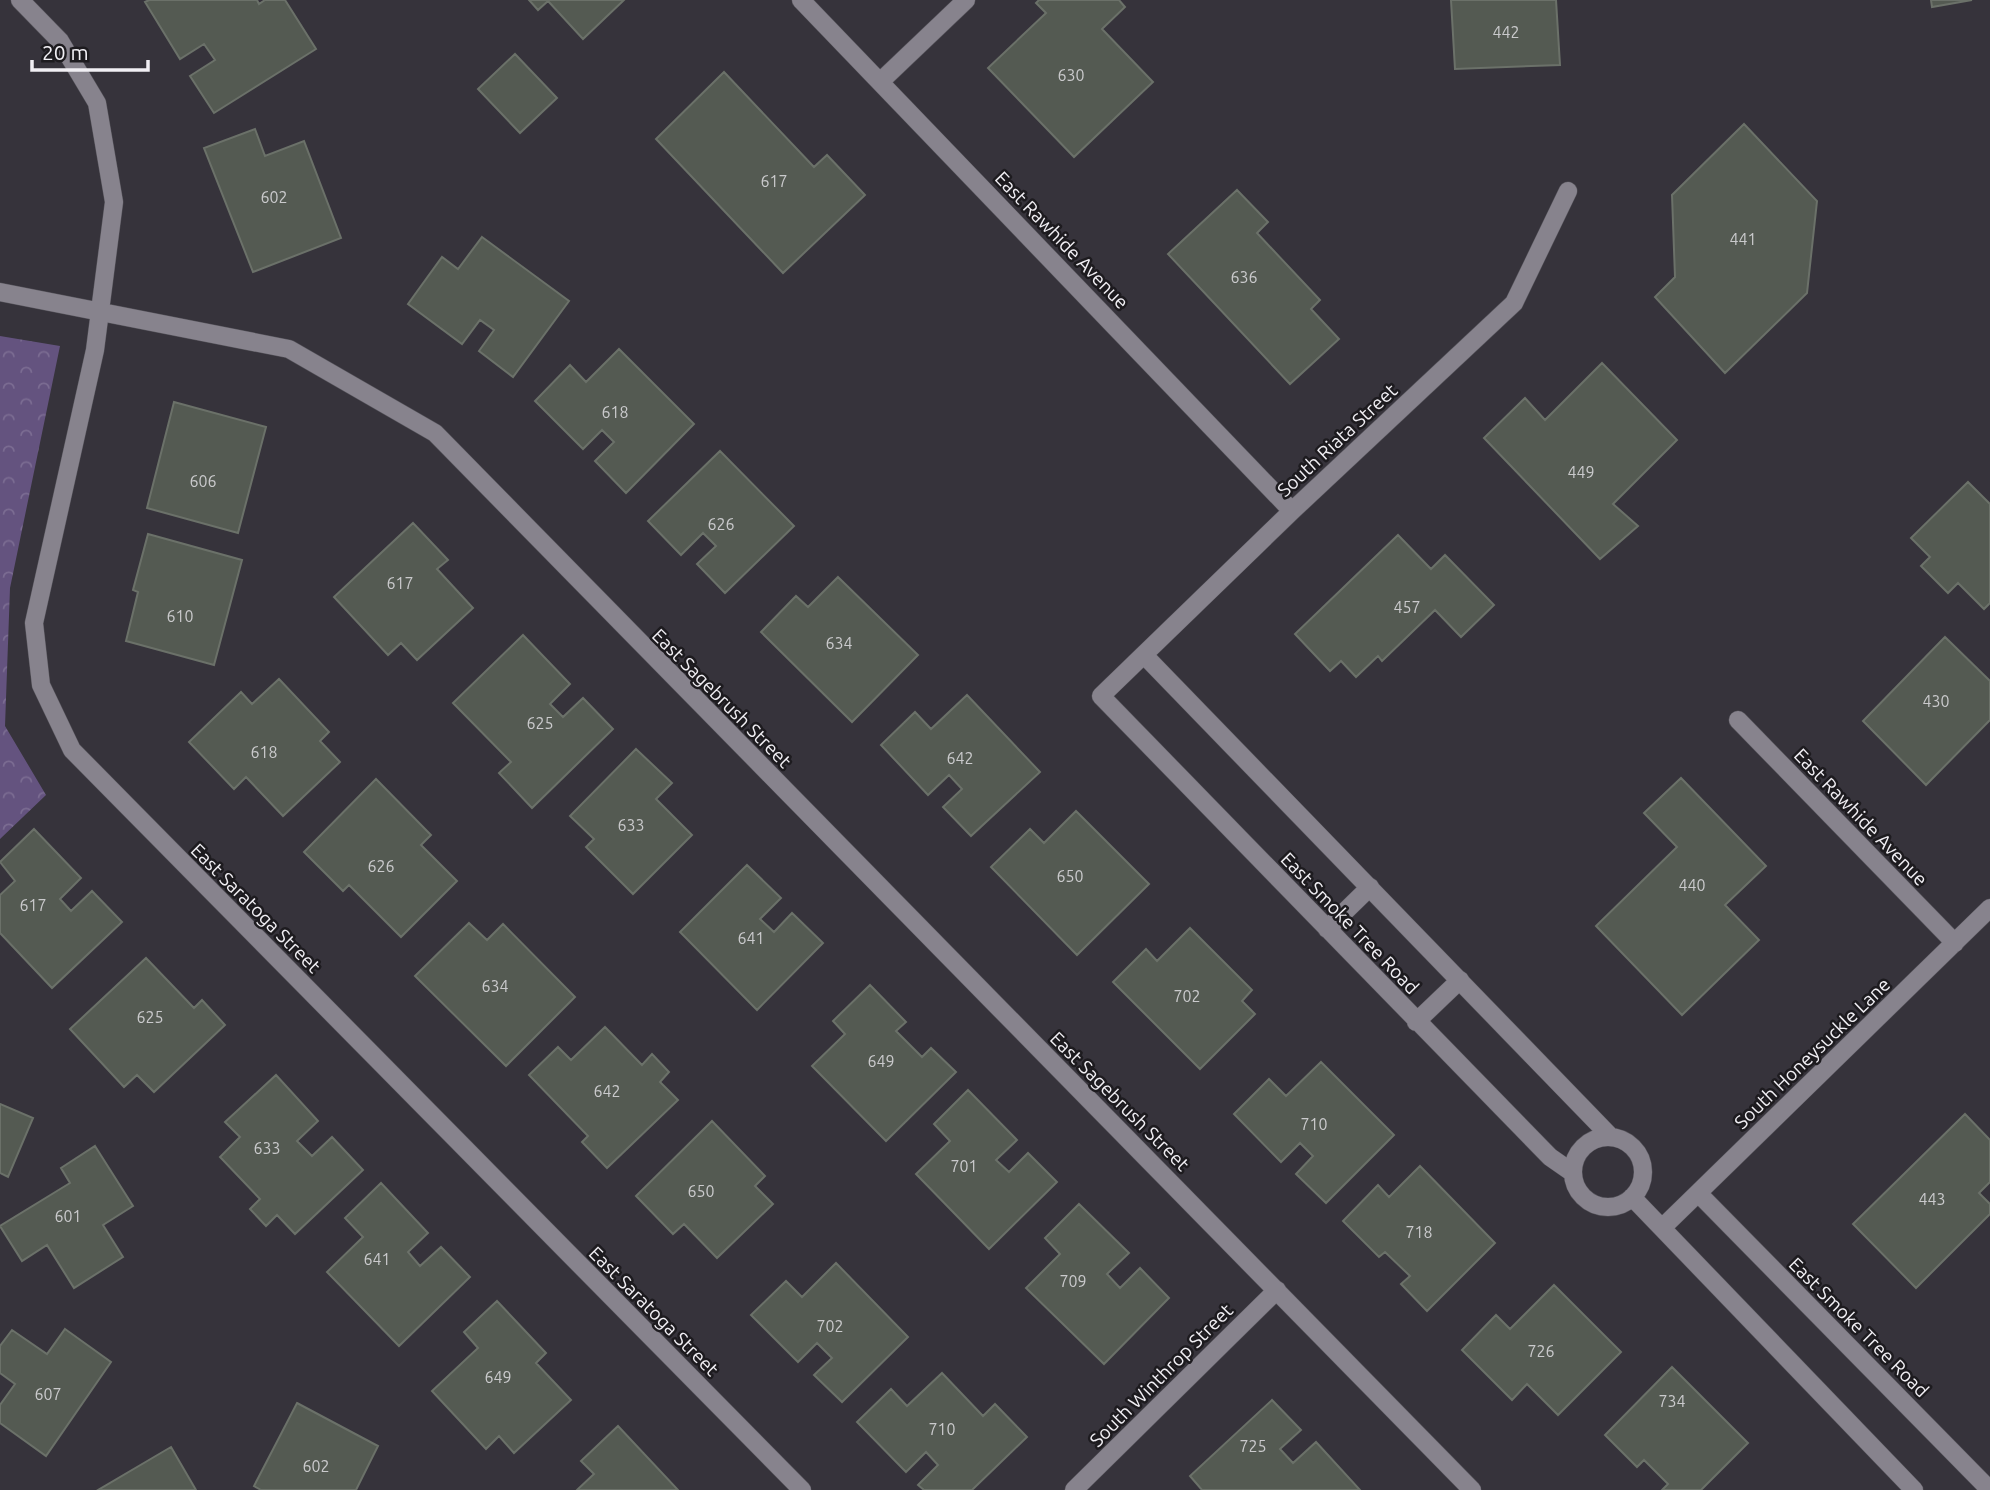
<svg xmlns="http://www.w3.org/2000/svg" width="1990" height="1490" viewBox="0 0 1990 1490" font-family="Ubuntu,sans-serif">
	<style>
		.park { fill: url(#park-crowns) }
		.building { fill: #545a52; stroke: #6b7169; stroke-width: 2 }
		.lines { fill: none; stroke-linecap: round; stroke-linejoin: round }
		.street-casing { stroke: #545259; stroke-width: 19 }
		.street { stroke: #87838d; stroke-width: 18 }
		.labels { text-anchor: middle; stroke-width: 5; stroke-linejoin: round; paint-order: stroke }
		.number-label { font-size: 16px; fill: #cacacc }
		.street-label { font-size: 19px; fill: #f1eff4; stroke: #1d1b1f }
	</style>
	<defs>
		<pattern id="park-crowns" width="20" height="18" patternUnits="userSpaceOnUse" patternTransform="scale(1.75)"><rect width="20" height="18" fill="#64537f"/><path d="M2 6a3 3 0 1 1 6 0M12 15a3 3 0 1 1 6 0" fill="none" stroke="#7b6c92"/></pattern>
	</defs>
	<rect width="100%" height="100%" fill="#36333b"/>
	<!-- park -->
	<path class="park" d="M0 336 60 346 10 588 5 726 46 795 0 839Z"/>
	<!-- building -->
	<path class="building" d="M149 0H257L259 4 265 0H285L316 49 214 113 190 76 215 60 204 44 180 59 145 2Z
		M529 0H624L583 39 548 1 538 10Z
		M1039 0H1119L1125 7 1102 29 1153 82 1074 157 988 68 1046 13 1036 3Z
		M1451 0H1556L1560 65 1455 69Z
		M1931 0H1972L1932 7Z
		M515 54 557 98 520 133 478 89Z
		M724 72 814 167 827 155 865 195 783 273 656 139Z
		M1744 124 1817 201 1807 293 1725 373 1655 297 1675 277 1672 195Z
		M255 129 265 156 304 141 341 238 253 272 204 148Z
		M1237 190 1268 222 1257 233 1320 300 1311 309 1339 339 1290 384 1168 254Z
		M482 237 569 301 513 377 479 351 494 330 480 320 462 344 408 304 442 257 458 269Z
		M619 349 694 424 626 493 595 461 614 442 602 430 583 449 535 401 570 365 586 382Z
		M1602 363 1677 440 1613 504 1638 526 1600 559 1484 438 1525 398 1545 420Z
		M174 402 266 427 238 533 147 508Z
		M720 451 794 526 725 593 697 564 716 546 703 533 681 555 648 521Z
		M1968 482 1990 504V603L1984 609 1958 583 1948 593 1921 566 1930 557 1911 538Z
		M413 523 448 560 437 569 473 608 417 660 401 643 388 655 334 597Z
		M148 534 242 560 214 665 126 641 138 592 133 590Z
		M1398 535 1431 569 1445 555 1494 605 1461 637 1435 610 1382 661 1378 656 1356 677 1341 661 1330 671 1295 634Z
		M838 577 918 655 852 722 761 632 796 596 808 607Z
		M523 635 570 684 550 704 563 717 583 698 613 729 532 808 499 773 511 762 453 703Z
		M1945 637 1990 681V720L1926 785 1863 721Z
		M279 679 329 732 320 741 340 762 283 816 246 777 234 789 189 742 241 692 252 704Z
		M967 695 1040 772 971 836 943 807 962 789 949 775 928 795 881 745 915 712 931 729Z
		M636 749 672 783 656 799 692 835 633 894 586 847 594 839 570 816Z
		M1681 778 1766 866 1725 905 1759 940 1682 1015 1596 926 1677 847 1644 813Z
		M376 779 431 835 421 845 457 881 401 937 349 885 343 891 304 852Z
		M1076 811 1149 884 1077 955 991 867 1030 829 1044 843Z
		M34 829 81 878 60 899 71 911 92 891 122 922 52 988 0 933V895L15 881 0 862Z
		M747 865 781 898 760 919 774 932 792 913 823 943 757 1010 680 932Z
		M469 923 487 940 503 924 575 997 506 1066 415 976Z
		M1190 928 1252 990 1242 1001 1255 1014 1200 1069 1113 982 1146 949 1157 961Z
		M146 958 194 1008 202 1000 225 1025 154 1092 137 1075 124 1087 70 1029Z
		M870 985 906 1022 896 1031 922 1057 931 1048 956 1072 886 1141 812 1066 845 1034 833 1021Z
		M605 1027 642 1065 652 1054 669 1072 660 1082 678 1100 607 1168 582 1142 588 1136 529 1075 558 1047 571 1060Z
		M1321 1062 1394 1135 1326 1203 1296 1174 1313 1156 1300 1143 1281 1162 1234 1114 1269 1079 1286 1096Z
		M276 1075 318 1121 297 1141 312 1156 332 1137 363 1170 295 1234 277 1215 266 1226 250 1209 260 1199 220 1157 240 1137 225 1122Z
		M968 1090 1017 1140 996 1160 1009 1172 1028 1153 1057 1182 989 1249 916 1174 950 1141 934 1124Z
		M0 1104 33 1118 8 1177 0 1173Z
		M1965 1114 1990 1140V1182L1979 1193 1990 1204V1214L1916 1288 1853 1224Z
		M712 1121 765 1176 755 1186 773 1204 717 1258 684 1224 673 1234 636 1196Z
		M95 1146 133 1206 103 1225 123 1257 74 1288 47 1245 22 1261 0 1226 70 1183 61 1168Z
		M1420 1166 1495 1243 1427 1311 1401 1284 1410 1276 1385 1252 1379 1257 1343 1221 1378 1185 1389 1197Z
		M381 1183 428 1233 408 1252 420 1266 441 1247 470 1277 399 1346 327 1272 363 1237 345 1218Z
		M1079 1204 1129 1253 1107 1274 1120 1288 1140 1268 1169 1298 1104 1364 1026 1288 1060 1254 1045 1238Z
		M836 1263 908 1337 842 1402 814 1375 832 1358 817 1343 798 1362 751 1315 786 1281 802 1297Z
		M1554 1285 1621 1352 1558 1415 1527 1384 1512 1400 1462 1350 1496 1315 1510 1329Z
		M497 1301 546 1353 536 1363 571 1400 514 1453 499 1436 486 1449 432 1391 478 1348 464 1332Z
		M65 1329 111 1362 46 1456 0 1423V1405L15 1384 0 1373V1346L12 1330 47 1354Z
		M1672 1367 1748 1443 1701 1490H1662L1668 1484 1644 1460 1637 1467 1605 1435Z
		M942 1373 983 1416 995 1404 1027 1437 972 1490H924L918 1485 938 1465 926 1452 906 1472 857 1422 891 1389 907 1406Z
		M1272 1400 1301 1430 1280 1449 1293 1463 1316 1442 1360 1490H1202L1190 1476Z
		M297 1403 378 1446 356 1490H261L254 1486Z
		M618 1426 678 1490H577L594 1474 581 1461Z
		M171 1447 196 1490H98Z"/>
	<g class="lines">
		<defs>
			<path id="street" d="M20 0 60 41 97 103 114 202 95 350 34 623 41 685 72 750 802 1490
				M801 0 1292 511
				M881 81 966 0
				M1568 191 1514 303 1292 511 1101 696 1550 1157 1573 1173
				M0 292 289 349 435 433 1472 1490
				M1144 655 1611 1137
				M1738 720 1955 943
				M1327 929 1370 887
				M1416 1022 1460 980
				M1573 1172a35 35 0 1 1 70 0a35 35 0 1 1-70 0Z
				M1698 1193 1990 1490
				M1632 1197 1914 1490
				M1662 1228 1990 908
				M1074 1490 1277 1290"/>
		</defs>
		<!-- street casing -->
		<use href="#street" class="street-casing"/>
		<!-- street -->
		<use href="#street" class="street"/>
	</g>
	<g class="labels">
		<!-- number labels -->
		<g class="number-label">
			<text x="1506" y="38">442</text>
			<text x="1071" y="81">630</text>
			<text x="774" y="187">617</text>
			<text x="274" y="203">602</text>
			<text x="1743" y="245">441</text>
			<text x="1244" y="283">636</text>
			<text x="615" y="418">618</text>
			<text x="1581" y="478">449</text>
			<text x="203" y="487">606</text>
			<text x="721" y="530">626</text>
			<text x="400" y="589">617</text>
			<text x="1407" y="613">457</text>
			<text x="180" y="622">610</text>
			<text x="839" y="649">634</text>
			<text x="1936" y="707">430</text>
			<text x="540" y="729">625</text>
			<text x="264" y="758">618</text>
			<text x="960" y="764">642</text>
			<text x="631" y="831">633</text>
			<text x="381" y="872">626</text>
			<text x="1070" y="882">650</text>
			<text x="1692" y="891">440</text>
			<text x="33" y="911">617</text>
			<text x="751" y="944">641</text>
			<text x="495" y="992">634</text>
			<text x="1187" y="1002">702</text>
			<text x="150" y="1023">625</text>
			<text x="881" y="1067">649</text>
			<text x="607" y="1097">642</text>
			<text x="1314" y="1130">710</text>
			<text x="267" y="1154">633</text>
			<text x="964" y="1172">701</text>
			<text x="701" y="1197">650</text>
			<text x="1932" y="1205">443</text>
			<text x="68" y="1222">601</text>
			<text x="1419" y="1238">718</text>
			<text x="377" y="1265">641</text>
			<text x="1073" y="1287">709</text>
			<text x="830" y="1332">702</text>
			<text x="1541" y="1357">726</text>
			<text x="498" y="1383">649</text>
			<text x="48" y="1400">607</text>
			<text x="1672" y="1407">734</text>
			<text x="942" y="1435">710</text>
			<text x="1253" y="1452">725</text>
			<text x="316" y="1472">602</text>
		</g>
		<!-- street labels -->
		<g class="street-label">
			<text transform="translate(1062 240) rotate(46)" y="7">East Rawhide Avenue</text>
			<text transform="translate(1337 440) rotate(-43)" y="7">South Riata Street</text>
			<text transform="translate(722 698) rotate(45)" y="7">East Sagebrush Street</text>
			<text transform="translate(1861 817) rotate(46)" y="7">East Rawhide Avenue</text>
			<text transform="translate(256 908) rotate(45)" y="7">East Saratoga Street</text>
			<text transform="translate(1350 923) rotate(46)" y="7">East Smoke Tree Road</text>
			<text transform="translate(1812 1053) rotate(-44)" y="7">South Honeysuckle Lane</text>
			<text transform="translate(1120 1101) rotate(45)" y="7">East Sagebrush Street</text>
			<text transform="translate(654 1311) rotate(45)" y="7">East Saratoga Street</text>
			<text transform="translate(1859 1327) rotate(45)" y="7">East Smoke Tree Road</text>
			<text transform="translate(1161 1375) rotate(-45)" y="7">South Winthrop Street</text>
		</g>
	</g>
	<!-- scale -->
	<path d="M32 60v10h116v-10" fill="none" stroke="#f1eff4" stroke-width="3.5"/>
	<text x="42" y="60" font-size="21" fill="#f1eff4" stroke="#1d1b1f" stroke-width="5" paint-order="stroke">20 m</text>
</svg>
